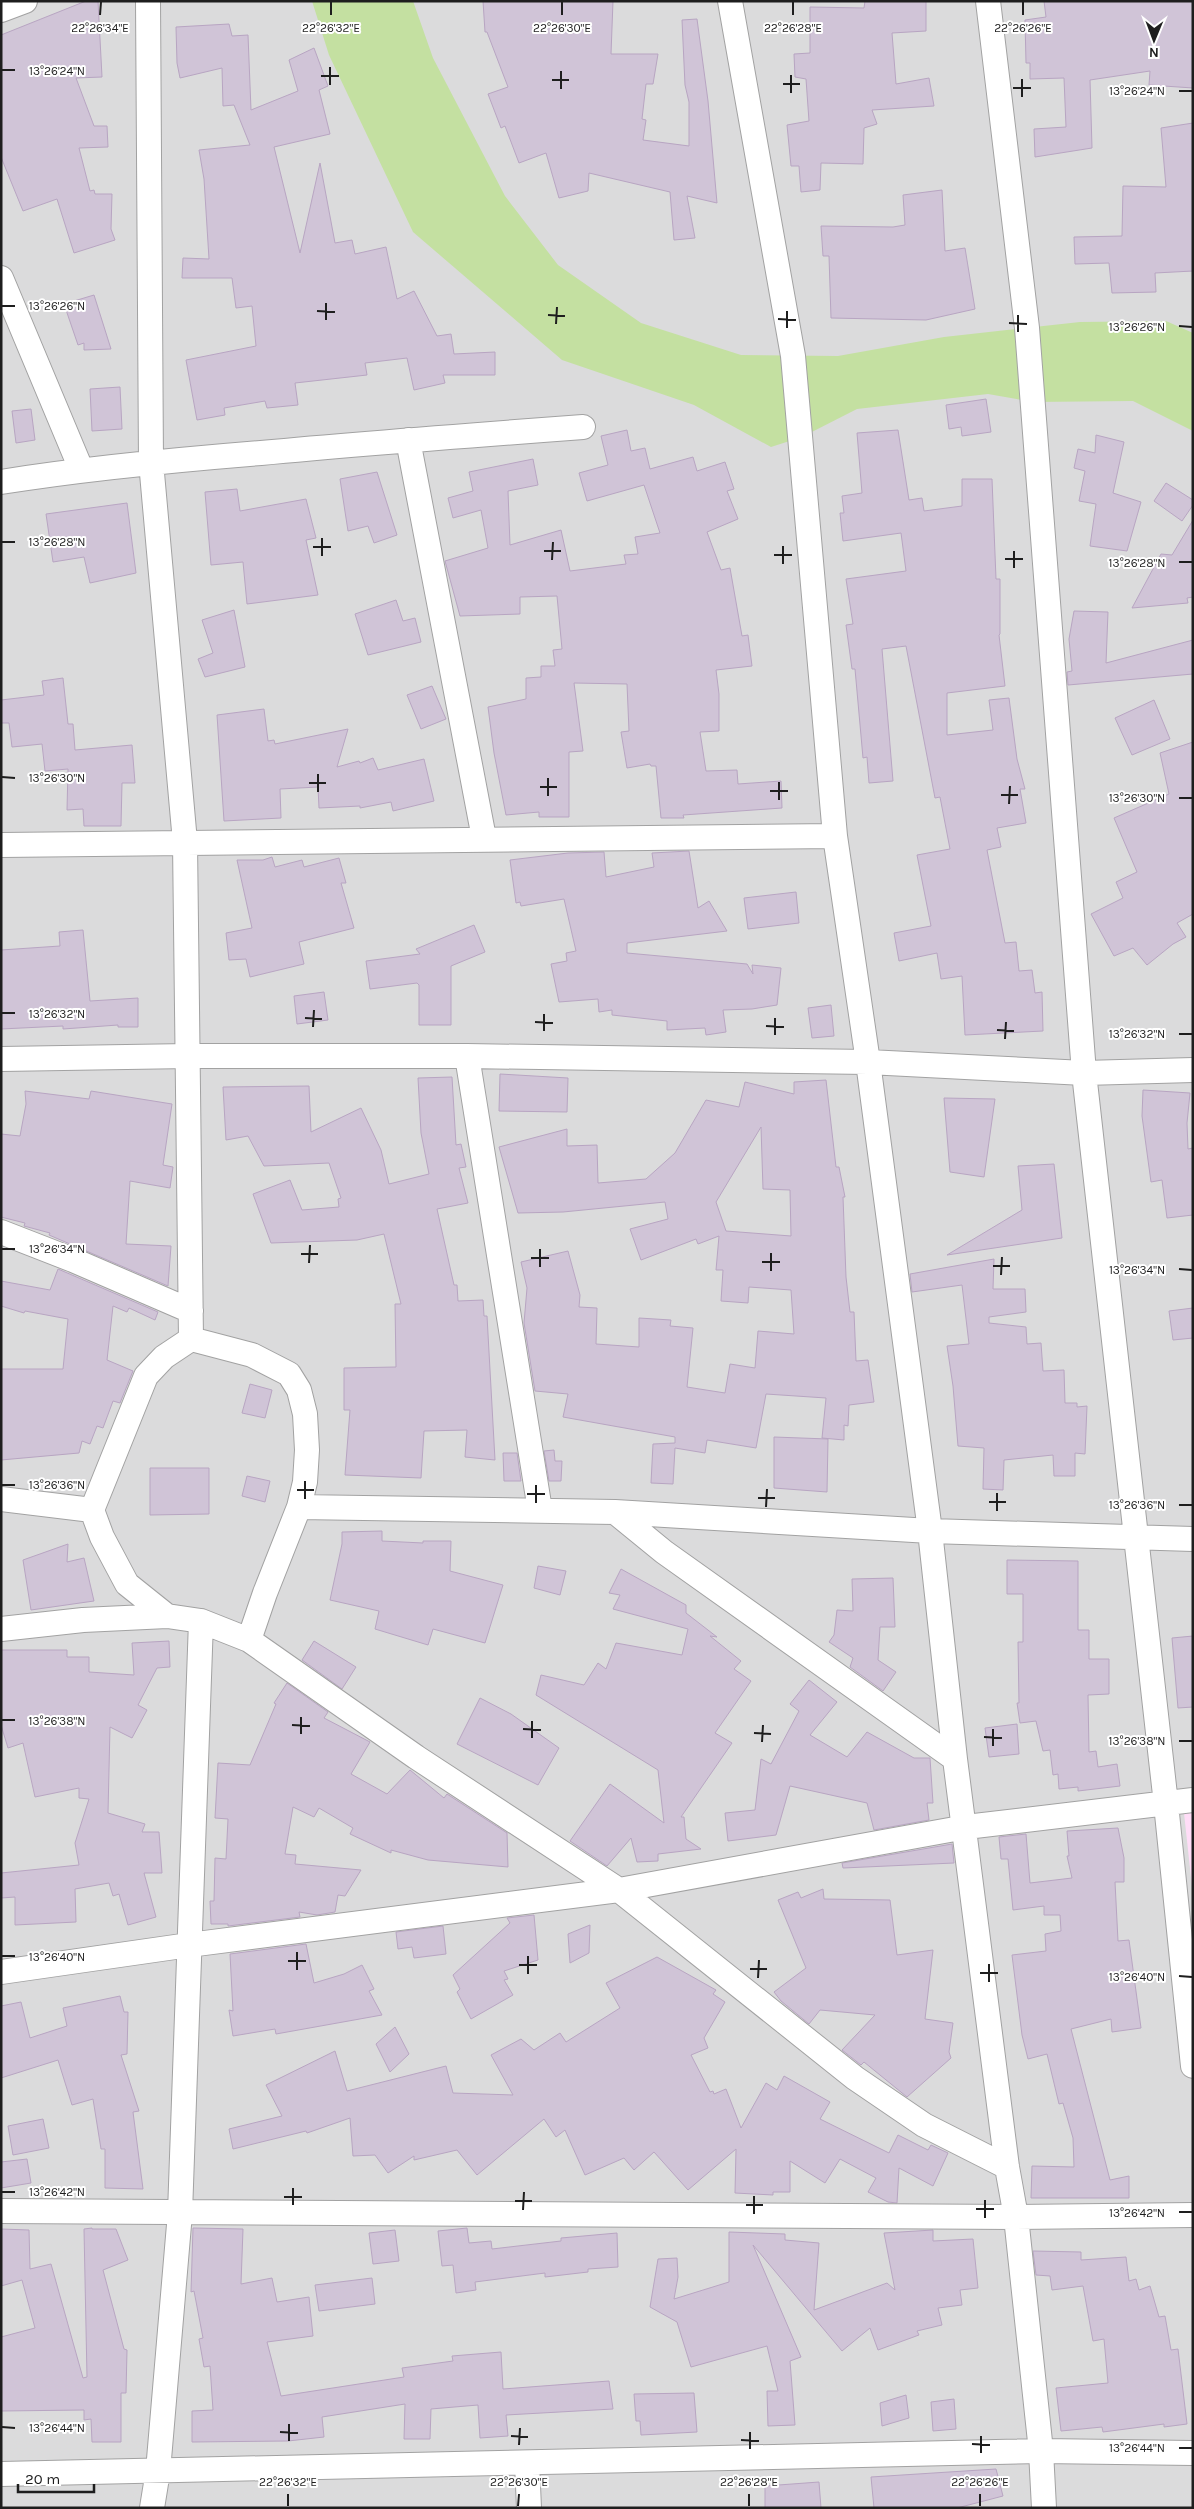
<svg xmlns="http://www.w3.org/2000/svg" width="1194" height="2509" viewBox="0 0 1194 2509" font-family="Karla,sans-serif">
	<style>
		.residential { fill: #dbdbdc }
		.education { fill: #ffddf7 }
		.water { fill: #c4e0a1 }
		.building { fill: #d0c4d7; stroke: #b8a5c2; fill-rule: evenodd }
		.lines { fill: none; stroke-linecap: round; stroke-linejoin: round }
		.street-casing { stroke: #a2a2a2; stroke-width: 26 }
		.street { stroke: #fff; stroke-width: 24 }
		.ticks { fill: none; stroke: #1e1e1e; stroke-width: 2 }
		.ticks-label { font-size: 12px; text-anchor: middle; fill: #1e1e1e; stroke: #fff; stroke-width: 4; stroke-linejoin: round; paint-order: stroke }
	</style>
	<rect width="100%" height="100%" fill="#eee4f0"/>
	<!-- residential -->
	<path class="residential" d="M1 1H1193V2508H1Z"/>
	<!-- education -->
	<path class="education" d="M1193 1812V1896L1184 1813Z"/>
	<!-- water -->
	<path class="water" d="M312 1H413L433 58 505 196 558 265 641 323 741 355 838 356 944 337 1080 322 1166 321 1193 333V431L1133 401 1033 402 988 394 857 409 802 437 771 447 694 405 562 360 413 232 329 55Z"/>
	<!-- building -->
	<path class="building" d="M86 1H98L102 77 76 78 94 126H107L108 147 79 148 90 191 94 190 95 194H112L111 229 115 240 74 253 57 199 23 211 1 157V35Z
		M483 1H613L611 54H658L653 84H646L642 119 646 120 643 140 689 146V102L685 85 682 20 697 19 708 101 717 203 687 196 695 238 674 240 670 192 589 173 588 191 559 198 546 153 519 163 505 126 501 128 488 94 508 87 487 32H485Z
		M865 1H926V31L892 33 896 84 929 78 934 106 872 110 877 124 864 128 863 164 821 163 820 190 801 192 799 166H791L787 125 809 121 806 79 795 77 794 54 810 53V7L864 8Z
		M1044 1H1193V88L1149 85 1150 71 1090 80 1092 148 1035 157 1034 129 1066 127 1064 78 1030 79V63H1026L1025 20 1046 17Z
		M229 24 232 36 248 35 251 110 298 91 289 60 314 48 328 86 319 90 330 134 274 147 300 253 320 163 335 243 352 240 355 254 386 247 397 299 414 291 437 336 451 334 454 354 495 352V375H443L445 383 414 390 407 358 365 363 367 375 295 383 298 405 267 408 265 401 224 408 225 415 197 420 186 360 256 346 252 306 236 308 232 278H182L183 258 209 259 204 179 199 150 250 145 234 105 223 106 222 68 180 78 177 63 176 27Z
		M1193 123V271L1155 273 1156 292 1112 293 1109 263 1075 264 1074 237 1122 236 1123 186 1166 187 1161 128Z
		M942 190 945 251 965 248 975 309 926 320 831 318 829 256H823L821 226 893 227 905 225 903 195Z
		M94 295 111 349 84 350V343L78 345 64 304Z
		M120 387 122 429 92 431 90 389Z
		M986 399 991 432 962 436 961 427 949 429 946 405Z
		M31 409 35 440 16 443 12 411Z
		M627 430 631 451 645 448 650 469 693 457 697 471 725 462 734 489 727 491 738 519 707 532 721 570 730 568 742 636 748 635 752 666 716 670 719 694V731L700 732 706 771 737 770 738 784 781 781 782 808 683 815 684 818H661L656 766H651L650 764 627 768 621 732 629 731 627 684 574 683 583 751 569 752V817H539V812L506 815 494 753 488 707 526 699V678L541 677V666H555L553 650 562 649 557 596 520 597V614L460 616 445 561 488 548 481 510 453 518 448 498 473 491 469 472 533 459 538 485 508 491 510 545 561 530 570 571 626 564 624 555 638 554 635 537 660 533 644 485 587 501 579 473 608 465 601 436Z
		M898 430 909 500 922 498 924 511 962 506V479H992L996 579H1000V634L999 635 1005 686 947 693V735L993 730 989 700 1009 698 1017 759 1025 789H1020L1026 823 997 828 1001 847 987 850 1005 943 1016 942 1019 971 1032 970 1035 993 1042 992 1043 1031 965 1035 962 976 941 979 937 953 899 961 894 933 931 926 917 855 950 849 940 797 935 798 906 646 882 649 893 781 869 783 867 757 863 758 855 669H852L846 625 853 624 846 579 906 571 901 533 843 541 840 513H844L842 496 862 493 857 433Z
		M1096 435 1124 442 1113 493 1141 502 1127 551 1090 546 1096 504 1079 501 1085 471 1074 468 1078 449 1095 453Z
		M377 472 397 535 374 543 368 526 348 531 340 479Z
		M1166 483 1193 500V505L1182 521 1154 501Z
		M237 489 240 511 306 499 316 538 306 540 318 595 247 604 243 562 211 565 205 492Z
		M127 503 136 573 90 583 84 557 53 562 46 514Z
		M1193 520V597L1187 598 1188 603 1132 608 1161 554 1172 555Z
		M396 600 403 621 415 618 421 642 368 655 355 614Z
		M234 610 245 667 205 677 198 659 213 653 202 620Z
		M1074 611 1108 612 1106 663 1193 640V674L1068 685 1067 672 1072 671 1069 639Z
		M63 678 68 724H73L75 750 132 745 135 783H122L121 826H84L83 809 67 810 68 769 45 771 42 744 12 747 9 723H1V700L44 695 42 681Z
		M432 686 446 719 421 729 407 695Z
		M1154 700 1170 739 1132 755 1115 718Z
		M264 709 268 741 274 740 275 744 348 729 337 767 359 761 360 763 373 758 378 770 424 759 434 801 393 811 391 802 360 808V806L319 808 318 787 280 789 281 818 224 821 217 715Z
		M1193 742V914L1177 923 1186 937 1173 944 1147 965 1133 948 1114 956 1091 914 1123 898 1116 882 1137 872 1114 818 1169 794 1160 753Z
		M689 851 698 908 709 901 727 931 627 943V953L747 964 753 974 752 965 781 968 777 1005 752 1009 723 1010 726 1032 706 1035 705 1028 667 1030V1021L612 1015V1010L599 1012 598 999 559 1002 551 964 567 961 566 953 576 951 564 899 521 906 520 902 516 903 510 860 568 853 604 852 606 877 654 867 652 853Z
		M272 857 275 867 302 860 304 867 339 858 346 883H341L354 928 299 942 304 964 250 977 246 959 229 960 226 933 252 928 237 860H263Z
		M796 892 799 923 748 929 744 898Z
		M474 925 485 952 451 966V1025H419V985L417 983 370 989 366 961 420 954 416 949Z
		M83 930 90 1001 138 998V1027H118V1025L63 1029V1026L1 1029V950L60 946 59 932Z
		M324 992 328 1020 297 1024 294 996Z
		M831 1005 834 1036 812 1038 808 1008Z
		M500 1074 568 1078 567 1112 499 1111Z
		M452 1077 456 1145 461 1144 466 1167 459 1168 468 1203 437 1209 454 1285H457L458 1301 483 1300 484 1316H487L495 1460 465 1457 467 1430 424 1431 421 1478 345 1475 350 1410H344V1368L396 1367 395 1304H401L384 1234 357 1240 271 1243 253 1194 290 1180 302 1210 339 1207 338 1199 341 1198 329 1163 264 1166 248 1136 226 1140 223 1087 309 1086 311 1132 361 1108 381 1150 389 1184 429 1174 421 1133 418 1078Z
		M826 1080 836 1167H839L845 1197H843L846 1277 850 1312H854L856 1361 868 1360 874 1402 849 1405 848 1426 844 1425V1440L822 1438 826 1398 766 1394 756 1448 707 1440 705 1453 675 1448 673 1484 651 1483 653 1444 675 1443V1437L563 1417 568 1394 535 1391 524 1323 527 1288 521 1262 568 1251 580 1295 579 1307 597 1308 596 1344 639 1347V1318L671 1320 670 1326 693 1328 687 1387 725 1393 730 1364 755 1368 758 1331 794 1334 791 1290 749 1287 748 1303 721 1301 723 1270H716L719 1236 698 1244 696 1239 641 1260 630 1229 668 1219 665 1202 563 1212 518 1213 499 1147 567 1129V1146L597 1145 598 1183 646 1179 675 1153 706 1100 739 1107 745 1082 794 1094V1082ZM761 1127 763 1189 790 1190 791 1236 726 1231 716 1202Z
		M1143 1090 1190 1093 1187 1123 1188 1149 1193 1148V1215L1167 1218 1162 1180 1151 1182 1142 1116Z
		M25 1091 89 1099 91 1091 172 1104 163 1165 173 1167 170 1188 130 1181 126 1244 171 1246 168 1286 49 1235 50 1233 24 1226 25 1223 1 1217V1134L20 1136 26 1104Z
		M944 1098 995 1099 984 1177 950 1172Z
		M1054 1164 1062 1238 947 1255 1022 1210 1018 1166Z
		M994 1259 993 1289H1025L1026 1312 989 1317V1323L1026 1327 1027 1344 1041 1343 1043 1371 1064 1370 1065 1403H1077V1407L1087 1406 1085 1454 1075 1453V1476H1054L1053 1455 1004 1460 1003 1490 983 1489 984 1448 958 1446 953 1386 947 1346 969 1344 962 1285 912 1292 910 1274Z
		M58 1269 158 1312 155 1320 129 1308 127 1312 113 1306 107 1360 133 1371 120 1403 113 1401 103 1428 97 1426 90 1444 82 1441 79 1453 1 1460V1369H63L68 1319 25 1311 24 1313 1 1306V1281L50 1290Z
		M1193 1308V1338L1173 1340 1169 1311Z
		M250 1384 272 1390 265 1418 242 1413Z
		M774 1437 828 1439 827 1492 774 1488Z
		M554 1450 555 1461H562L561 1481H549L544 1451Z
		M503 1453H517L521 1481H504Z
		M150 1468H209V1514L150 1515Z
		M247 1476 270 1481 265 1502 242 1496Z
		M382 1531V1541L423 1543V1541H451L450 1571 503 1585 485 1643 433 1629 428 1645 375 1629 379 1611 330 1600 342 1544V1532Z
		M68 1544 67 1562 84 1558 94 1601 31 1610 23 1560Z
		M1007 1560 1078 1561V1630H1089V1659H1109V1694L1088 1695 1089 1752 1096 1751 1098 1767 1117 1764 1120 1786 1078 1791V1787L1059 1789 1058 1774 1053 1775 1050 1750 1043 1751 1036 1721 1020 1723 1017 1703H1019L1018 1642H1023V1594H1007Z
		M538 1566 566 1571 560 1595 534 1588Z
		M621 1569 686 1605V1613L717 1637 710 1636 741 1661 734 1669 751 1681 715 1733 732 1743 681 1817H684L686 1839 701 1849 658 1854V1861L637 1862 631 1838 607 1866 570 1841 610 1784 664 1823 658 1770 536 1695 541 1675 584 1685 598 1663 606 1669 616 1643 682 1655 688 1629 613 1609 620 1595 609 1593Z
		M893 1578 895 1627H880L878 1660 896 1672 883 1691 850 1667 853 1658 829 1642 834 1635 837 1610 853 1611 852 1579Z
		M1193 1636V1707L1178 1708 1172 1638Z
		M169 1641 170 1667 157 1668 138 1705 147 1710 132 1738 110 1727 108 1813 145 1824 142 1832H159L162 1873H144L156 1917 128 1925 119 1894 113 1896 109 1883 75 1889 76 1922 15 1925V1897L1 1898V1873L79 1865 75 1843 89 1799 79 1798V1788L35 1797 23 1743 8 1748 1 1725V1650H67V1657H89V1672L134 1675 132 1643Z
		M314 1641 356 1667 342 1689 302 1660Z
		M809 1680 837 1702 810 1735 847 1757 867 1732 914 1758H930L933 1803H927L929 1820 874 1830 867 1803 790 1786 776 1835 728 1841 725 1813 755 1810 761 1759 771 1764 799 1711 790 1704Z
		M287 1683 328 1712 324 1718 370 1742 351 1774 387 1794 410 1770 444 1798 447 1794 507 1833 508 1867 428 1860 391 1850V1853L350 1834 353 1828 319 1808 314 1817 293 1807 285 1854 296 1855 295 1864 361 1870 345 1896 338 1895 335 1912 317 1915 299 1912 300 1917 228 1926V1924H211L210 1901H214L215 1858 226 1859 228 1819 215 1818 218 1763 250 1765 276 1704 274 1703Z
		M480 1698 511 1714 559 1748 538 1785 457 1744Z
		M1017 1724 1019 1754 989 1757 985 1728Z
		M1118 1828 1124 1858V1882H1115L1118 1941 1129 1940 1141 2028 1112 2032 1111 2019 1071 2029 1110 2180 1129 2176V2198H1031L1032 2166 1074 2167 1073 2138 1063 2103 1059 2104 1047 2054 1028 2059 1022 2035 1012 1955 1046 1951 1045 1934 1061 1931 1060 1915H1044V1906L1013 1910 1008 1859H1001L999 1837 1026 1834 1030 1883 1072 1878 1067 1856H1069L1067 1831Z
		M952 1844 954 1863 843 1868 842 1863Z
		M823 1889 824 1899 890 1900 897 1955 933 1950 925 2019 953 2023 949 2052 951 2058 907 2097 864 2062 861 2065 842 2050 875 2015 820 2010 809 2024 781 2001 774 1992 806 1968 778 1900 798 1892 801 1898Z
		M534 1915 538 1960 504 1971 508 1979 504 1980 513 1995 471 2019 457 1992 460 1989 453 1975 510 1923 507 1918Z
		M590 1925 589 1953 570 1963 568 1934Z
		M443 1926 446 1954 414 1958 412 1947 398 1949 396 1932Z
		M306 1944 314 1983 344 1974 362 1965 374 1989 369 1991 382 2015 276 2034 275 2029 233 2036 229 2010 233 2011 230 1954Z
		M657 1957 716 1990 713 1994 725 2002 704 2038 708 2048 691 2055 710 2092 713 2091 714 2094 726 2089 741 2128 766 2083 777 2090 784 2076 830 2102 820 2119 889 2153 898 2135 928 2150 931 2145 948 2153 933 2186 899 2168 897 2203 888 2202 868 2192 876 2178 840 2159 825 2183 790 2161V2192H773V2195L735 2193 736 2149 688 2190 654 2152 634 2170 624 2158 585 2175 565 2130 556 2137 544 2119 477 2175 457 2150 414 2160V2156L388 2173 375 2155 353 2156 350 2118 307 2133 306 2131 233 2149 229 2129 282 2116 266 2085 335 2051 347 2091 446 2066 453 2093 513 2095 491 2055 521 2039 534 2050 560 2033 566 2042 620 2008 606 1983Z
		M120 1996 124 2012H128L127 2054 121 2055 139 2111 133 2112 143 2189 105 2188V2149H101L93 2099 72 2105 58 2060 1 2078V2006L21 2002 30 2038 67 2026 63 2008Z
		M395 2027 409 2054 390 2072 376 2044Z
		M43 2119 49 2148 13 2155 8 2126Z
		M27 2159 31 2183 1 2188V2162Z
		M92 2228V2229H116L128 2260 103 2270 124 2349 127 2350 126 2393H121V2442H92L91 2419 84 2420V2410L1 2411V2337L35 2328 22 2280 1 2286V2229L29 2230 30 2269 51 2264 83 2378 87 2377 84 2229Z
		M193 2228 243 2229 241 2284 272 2278 277 2302 309 2297 313 2336 267 2342 281 2396 404 2377 402 2368 453 2361 452 2356 501 2352 503 2389 609 2381 613 2409 506 2415 508 2436 480 2438 478 2405 431 2409 430 2439H404L405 2404 322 2417 324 2437 288 2441 192 2442V2411L213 2410 210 2366 204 2367 199 2339 203 2338 194 2291 191 2292Z
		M467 2228 469 2243 491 2241 492 2249 561 2241V2238L617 2233 618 2267 588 2269V2272L545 2277V2273L475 2282 476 2290 456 2293 453 2265 442 2266 438 2231Z
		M395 2230 399 2261 373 2264 369 2233Z
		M933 2230V2241L973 2239 978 2288 960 2290 962 2305 938 2308 942 2325 917 2331 919 2335 878 2350 870 2328 842 2351 753 2245 801 2357 790 2361 795 2425 768 2426 767 2391H778L767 2346 691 2367 677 2322 650 2307 658 2259 677 2258 678 2277 674 2299 729 2282V2232L785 2234V2240L819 2243 814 2310 887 2283 895 2290 884 2233Z
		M1033 2251 1081 2252V2260L1126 2257 1129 2281 1136 2279 1139 2290 1150 2286 1159 2317 1165 2316 1171 2350 1178 2349 1187 2424 1164 2427V2424L1103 2432 1102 2427 1061 2431 1056 2388 1108 2383 1104 2339 1093 2341 1083 2286 1052 2290 1050 2276 1036 2275Z
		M372 2278 375 2304 319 2311 315 2285Z
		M694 2393 697 2432 641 2435 640 2421H636L634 2394Z
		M906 2395 909 2418 882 2426 880 2403Z
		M954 2399 956 2429 933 2431 931 2402Z
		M996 2469 1003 2496 957 2508H874L871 2477Z
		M819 2482 821 2508H765V2486Z"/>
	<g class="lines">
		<defs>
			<path id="street" d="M148 1 151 462 185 842 191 1339
				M730 1 793 356 835 836 868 1062 930 1531 1193 1539
				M988 1 1027 328 1084 1073 1166 1804 1193 2066
				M1 10 25 1
				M1 278 81 469
				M408 440 484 838
				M1 482C88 468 174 460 261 453 368 443 475 435 583 427
				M1 845 835 836
				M467 1056 540 1510
				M1 1059 189 1056H467L868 1062 1084 1073 1193 1070
				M1 1232 73 1260 191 1311
				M1 1499 92 1510 102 1537 127 1584 167 1616
				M299 1507 615 1512 930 1531 955 1759 1007 2167 1016 2217 1041 2451 1044 2508
				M92 1510 146 1376 164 1357 191 1339 252 1355 289 1374 299 1390 305 1414 307 1450 305 1482 299 1507 265 1593 249 1640
				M615 1512 664 1552 955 1759
				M1 1629 83 1620 167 1616 201 1621 249 1640 416 1757 619 1890 855 2078 924 2125 1007 2167
				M1 1972 189 1945 619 1890 966 1827 1193 1800
				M1 2211 1016 2217 1193 2215
				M527 2463 529 2508
				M1 2474 1041 2451 1193 2453
				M152 2508 158 2471 180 2213 201 1621"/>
		</defs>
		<!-- street casing -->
		<use href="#street" class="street-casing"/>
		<!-- street -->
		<use href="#street" class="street"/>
	</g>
	<!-- ticks -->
	<path class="ticks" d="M100 15 101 2M331 15V2M562 15V2M793 15V2M1023 15V2M2 70H15M321 76H339M552 80H569M783 84H800M330 85V67M1013 88H1031M561 89V71M1179 91H1192M791 93V75M1022 97V79M2 306H15M317 311 335 312M548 315 565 316M778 319 796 320M326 320V303M1009 323 1027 324M556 324 557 307M1179 326 1192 327M787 328V311M1018 332V315M2 542H15M313 547H331M544 551H561M774 555H792M322 556V538M1005 559H1023M552 560 553 542M1179 562H1192M783 564V546M1014 568V551M2 777 15 778M309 783H326M540 787H557M770 791H788M318 792V774M1001 795H1018M548 796V778M1179 798H1192M779 800V782M1009 804 1010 786M2 1013H15M305 1018 322 1019M535 1022 553 1023M766 1026 784 1027M313 1027 314 1010M997 1030 1014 1031M544 1031V1014M1179 1034H1192M775 1035V1018M1005 1039 1006 1022M2 1249H15M301 1254H318M531 1258H549M762 1262H780M309 1263 310 1245M993 1266H1010M540 1267V1249M1179 1269 1192 1270M771 1271V1253M1001 1275 1002 1257M2 1485H15M297 1490H314M527 1494H545M758 1498H775M305 1499V1481M989 1502H1006M536 1503V1485M1179 1505H1192M766 1507 767 1489M997 1511V1493M2 1720H15M292 1725 310 1726M523 1729 541 1730M754 1733 771 1734M301 1734V1717M984 1737 1002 1738M532 1738V1721M1179 1741H1192M762 1742 763 1725M993 1746V1729M2 1956H15M288 1961H306M519 1965H537M750 1969H767M297 1970V1952M980 1973H998M528 1974V1956M1179 1976 1192 1977M758 1978 759 1960M989 1982V1964M2 2192H15M284 2197H302M515 2201H532M293 2205V2188M746 2205H763M976 2209H994M523 2210 524 2192M1179 2212H1192M754 2214V2196M985 2218V2200M2 2427 15 2428M280 2432 298 2433M511 2436 528 2437M741 2440 759 2441M289 2441V2424M972 2444 990 2445M519 2445 520 2428M1179 2448H1192M750 2449V2432M981 2453V2436M288 2506V2494M518 2506 519 2494M749 2506V2494M980 2506V2494"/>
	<g class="ticks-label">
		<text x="100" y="32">22°26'34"E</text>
		<text x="331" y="32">22°26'32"E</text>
		<text x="562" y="32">22°26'30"E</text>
		<text x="793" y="32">22°26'28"E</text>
		<text x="1023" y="32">22°26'26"E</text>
		<text x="57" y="75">13°26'24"N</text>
		<text x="1137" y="95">13°26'24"N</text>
		<text x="57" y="310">13°26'26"N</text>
		<text x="1137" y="331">13°26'26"N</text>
		<text x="57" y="546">13°26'28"N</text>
		<text x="1137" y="567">13°26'28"N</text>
		<text x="57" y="782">13°26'30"N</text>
		<text x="1137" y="802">13°26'30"N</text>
		<text x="57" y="1018">13°26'32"N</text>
		<text x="1137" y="1038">13°26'32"N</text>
		<text x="57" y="1253">13°26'34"N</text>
		<text x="1137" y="1274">13°26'34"N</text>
		<text x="57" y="1489">13°26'36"N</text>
		<text x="1137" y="1509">13°26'36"N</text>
		<text x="57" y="1725">13°26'38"N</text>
		<text x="1137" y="1745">13°26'38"N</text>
		<text x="57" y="1961">13°26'40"N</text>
		<text x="1137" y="1981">13°26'40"N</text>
		<text x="57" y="2196">13°26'42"N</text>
		<text x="1137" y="2217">13°26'42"N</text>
		<text x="57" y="2432">13°26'44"N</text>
		<text x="1137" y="2452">13°26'44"N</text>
		<text x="288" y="2486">22°26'32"E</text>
		<text x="519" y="2486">22°26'30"E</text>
		<text x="749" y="2486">22°26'28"E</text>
		<text x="980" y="2486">22°26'26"E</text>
	</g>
	<!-- border -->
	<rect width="1194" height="2509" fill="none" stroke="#1e1e1e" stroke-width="5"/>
	<!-- north arrow -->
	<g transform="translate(1154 40) rotate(181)" stroke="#ffffff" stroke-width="4" paint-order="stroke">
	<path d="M0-4L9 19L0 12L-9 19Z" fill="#1e1e1e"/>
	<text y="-8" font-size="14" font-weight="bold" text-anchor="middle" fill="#1e1e1e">N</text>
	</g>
	<!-- scale -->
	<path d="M18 2484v8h76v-8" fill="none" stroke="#1e1e1e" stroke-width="2.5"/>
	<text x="25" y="2484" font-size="15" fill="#1e1e1e" stroke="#ffffff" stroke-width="4" paint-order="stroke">20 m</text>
</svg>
